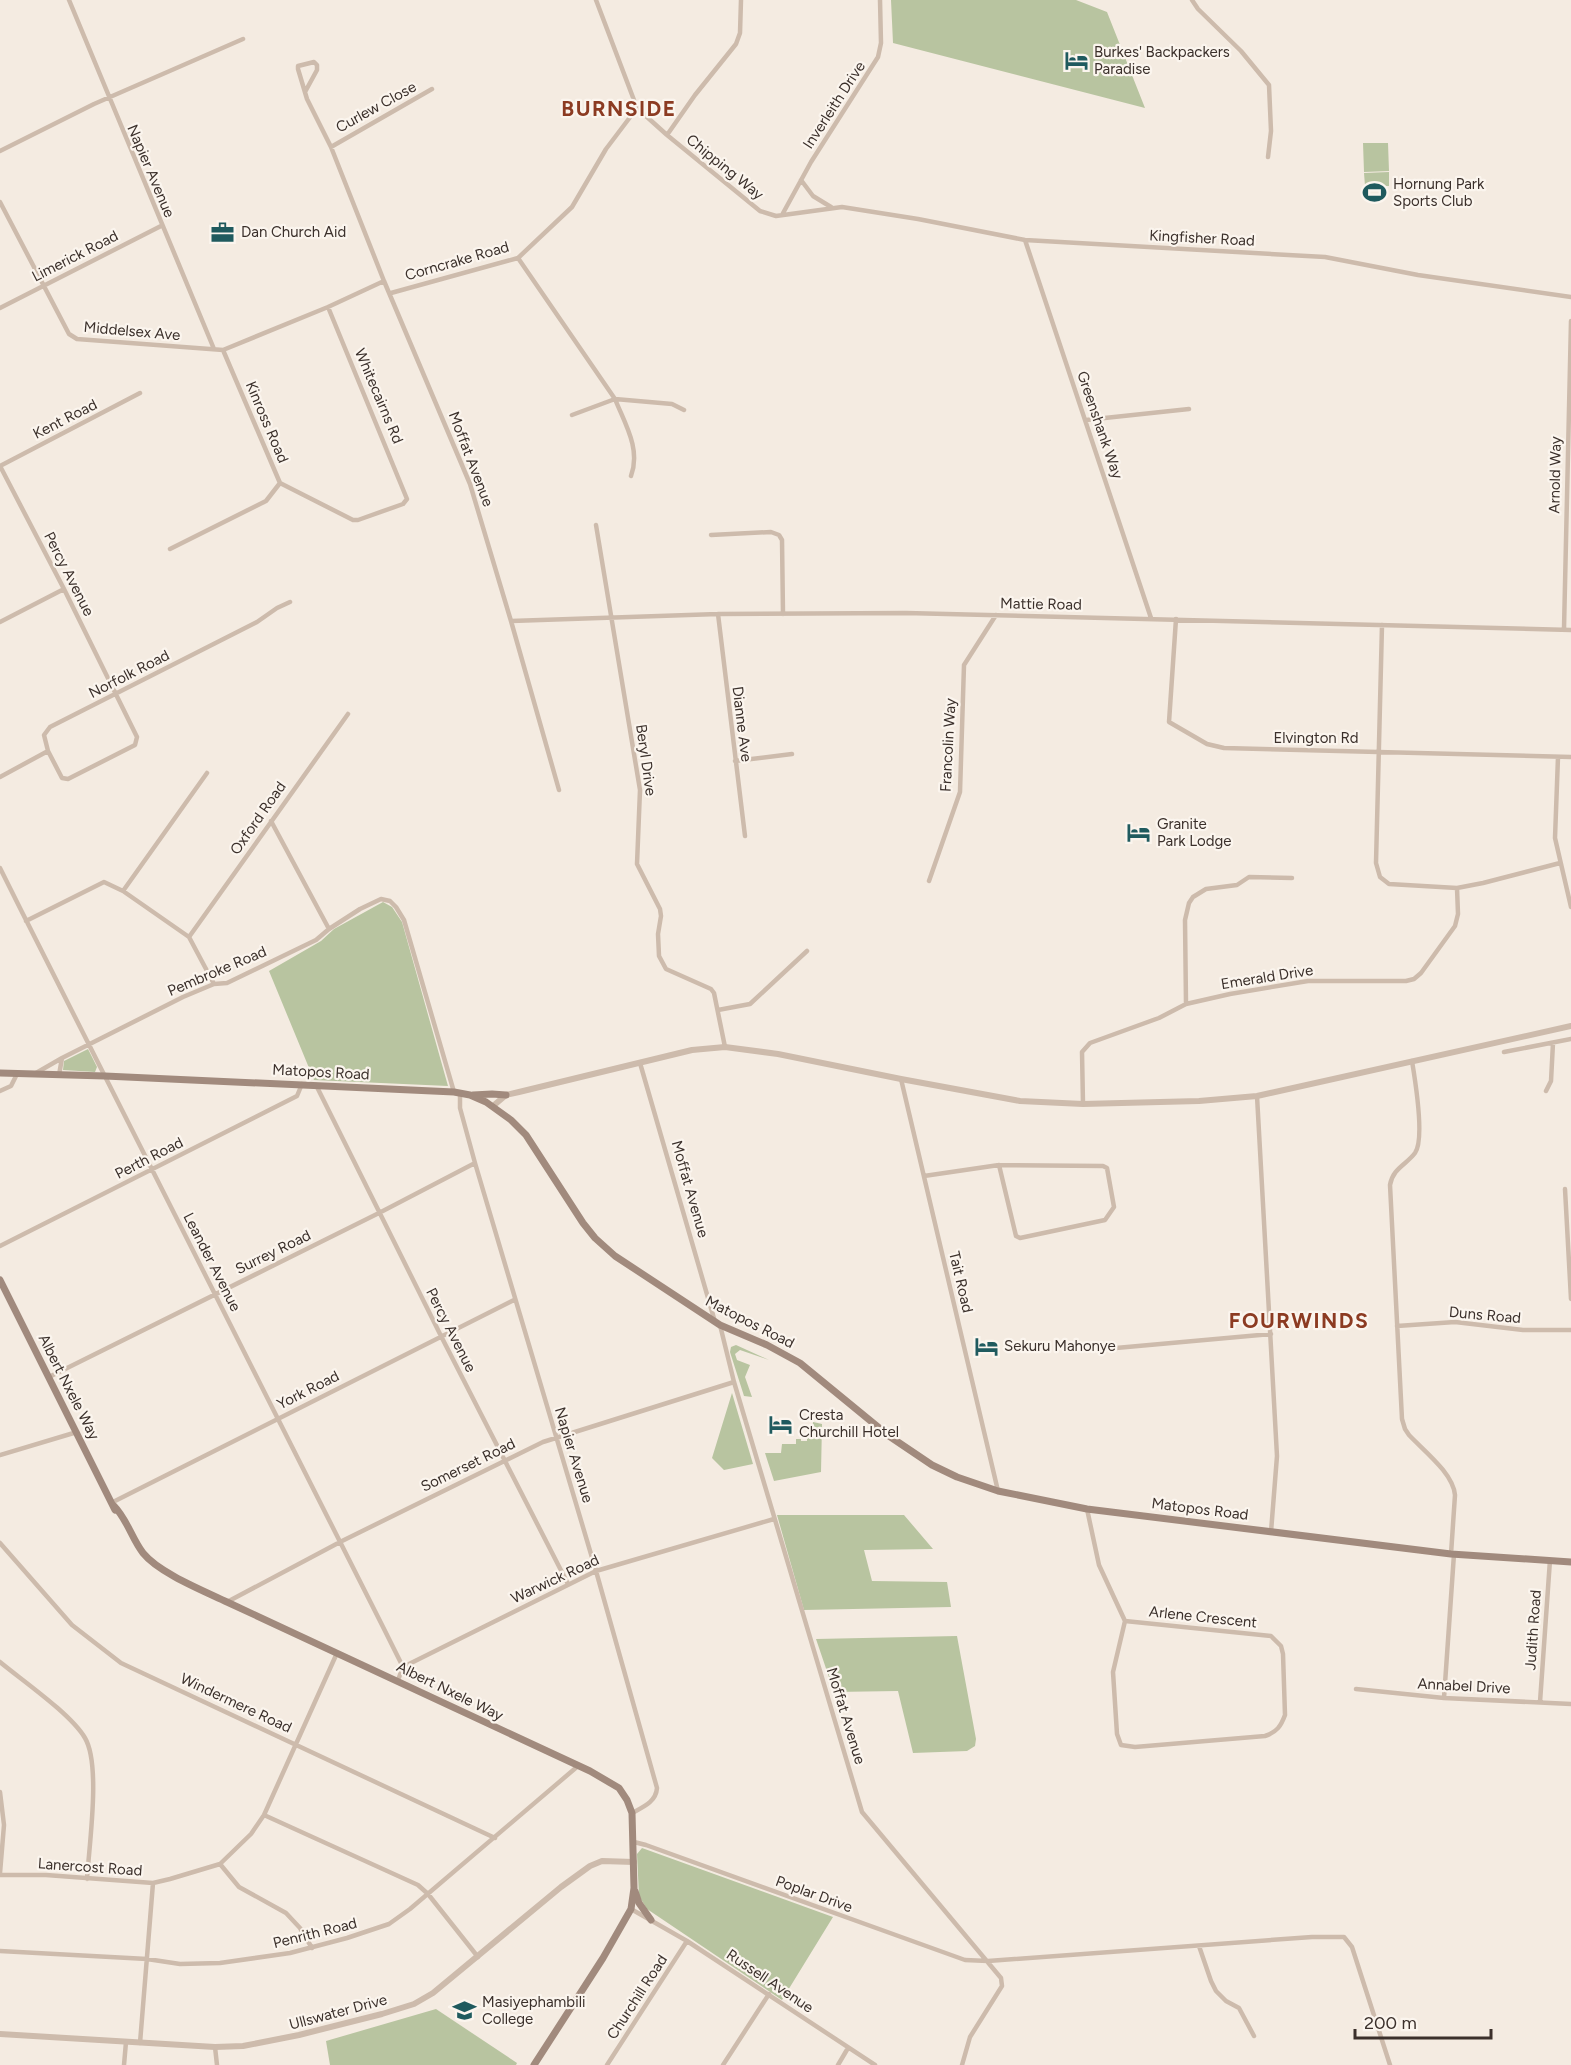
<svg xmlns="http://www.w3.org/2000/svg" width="1571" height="2065" viewBox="0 0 1571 2065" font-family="Figtree,sans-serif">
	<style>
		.green { fill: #b8c4a0 }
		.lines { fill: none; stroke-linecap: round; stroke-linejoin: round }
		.minor { stroke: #cdbbac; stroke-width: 4.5 }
		.tertiary { stroke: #cdbbac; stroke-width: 6 }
		.secondary { stroke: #a18a7d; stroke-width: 7 }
		.labels { text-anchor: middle; stroke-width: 4.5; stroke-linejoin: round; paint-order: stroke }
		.poi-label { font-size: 15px; fill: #3b302b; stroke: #fbf5ee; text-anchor: start }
		.street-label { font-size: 15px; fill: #3b302b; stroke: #fbf5ee }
		.district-label { font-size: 21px; font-weight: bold; letter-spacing: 1.5px; fill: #8c3b22; stroke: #fbf5ee }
	</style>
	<rect width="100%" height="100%" fill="#f4ebe1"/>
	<!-- green -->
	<path class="green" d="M891 0H1076L1107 12 1145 108 893 43Z
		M1363 143H1388L1389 171 1364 172Z
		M1389 172V186H1365L1364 173Z
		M383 902 392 907 402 922 448 1086 314 1080 269 971 321 941 334 929Z
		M88 1049 97 1067 95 1072 63 1070 64 1061Z
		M736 1345 769 1360 740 1350 735 1354 737 1360 750 1365 745 1377 752 1397 744 1396 730 1352 731 1347Z
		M732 1393 753 1464 724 1470 712 1458Z
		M813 1422 822 1424 821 1472 774 1481 765 1453H781L782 1444H796V1439H801V1441H807V1432H812Z
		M777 1515H904L933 1549 864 1550 872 1581 947 1582 951 1607 804 1610Z
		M957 1636 976 1739 975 1746 967 1751 913 1753 898 1691 834 1692 816 1639Z
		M642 1848 833 1917 782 2000 647 1909 639 1896 637 1854Z
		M436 2009 517 2063 516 2065H330L326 2041Z"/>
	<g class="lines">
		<!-- minor -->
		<path class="minor" d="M69 0 214 349
			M596 0 637 108 667 135 760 211 776 216 842 207 918 219 1025 240 1325 257 1418 275 1571 297
			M1192 0 1198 9 1241 51 1269 85 1271 131 1268 157
			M305 92 317 70V65L314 62 298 66V69L307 99 331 147 384 281 470 484 511 621 559 790
			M667 135 695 95 736 44 740 33 741 0
			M331 147 432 89
			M0 151 94 104 243 39
			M801 180 813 196 831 207
			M0 202 69 334 77 339 223 350 328 307 384 281
			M782 215 811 162 878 57 881 43 880 0
			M1025 240 1151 618
			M518 258 615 399 672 404 684 410
			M391 293 518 258 572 207 606 149 637 108
			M0 308 161 226
			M572 415 615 399C625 424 641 449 631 476
			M1086 420 1189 409
			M280 483 353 520H358L403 504 407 499 328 307
			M596 525 640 790 637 864 660 909 661 916 658 934 659 956 666 969 711 989 714 993 725 1047
			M711 535 771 532 779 535 782 540 783 614
			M170 549 266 501 280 483 223 350
			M718 614 745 836
			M1176 619 1169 722 1207 744 1224 748 1571 757
			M511 621 718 614 906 613 1571 630
			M0 622 64 589
			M1382 625 1376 863 1380 877 1389 884 1457 888 1483 883 1560 863
			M1564 629 1571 321
			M48 751 62 778 68 779 135 745 137 737 64 589 0 466 140 393
			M1558 757 1555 838 1571 907
			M735 761 792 754
			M0 777 48 751 44 735 50 727 257 622 277 608 290 602
			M271 821 329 929
			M0 868C133 1135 270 1400 403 1667
			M929 881 960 792 964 665 996 615
			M123 891 207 773
			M26 921 104 882 123 891 189 937 214 984
			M189 937 348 714
			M1186 1004 1185 920 1189 903 1193 897 1206 889 1237 885 1249 877 1292 878
			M718 1010 750 1004 807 951
			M1504 1052 1571 1039
			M1412 1061C1415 1079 1425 1139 1415 1153 1406 1165 1393 1168 1390 1185L1402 1419 1405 1429 1409 1435C1424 1451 1453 1473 1455 1495L1451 1554
			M640 1063 715 1322
			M36 1073 62 1058
			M59 1075 62 1058 183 997 214 984 227 983 316 940 329 929 360 909 381 899 390 901 396 907 404 920 454 1092
			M901 1079 998 1491
			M316 1085 441 1336 568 1584
			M0 1091 11 1086 17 1074
			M1546 1091 1551 1081 1553 1043
			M460 1093V1108L475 1163 596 1571 657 1788C656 1802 643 1807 632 1813
			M1257 1096 1277 1456 1271 1532
			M1083 1104 1082 1052 1090 1043 1159 1018 1186 1004 1230 994 1308 981H1406L1414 979 1421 973 1455 926 1458 914 1457 888
			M924 1176 999 1165 1103 1166 1107 1168 1114 1207 1105 1220 1020 1238 1016 1236 999 1165
			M1565 1189 1571 1299
			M0 1246 297 1096 302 1084
			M720 1325 734 1382 862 1812 1001 1978 1002 1986 970 2037 962 2065
			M1397 1326 1455 1322 1523 1330H1571
			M1116 1348 1271 1334
			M49 1377 379 1213 475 1163
			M0 1455 77 1432
			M113 1502 514 1300
			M1087 1509 1099 1565 1125 1621 1113 1672 1117 1734 1121 1745 1135 1747 1265 1736C1277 1732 1281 1726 1285 1715L1283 1654 1281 1646 1271 1636 1125 1621
			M0 1543 72 1625 121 1663 495 1838
			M227 1602 342 1541 543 1442 734 1382
			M0 1662C23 1681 71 1714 85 1738 101 1765 89 1846 87 1879
			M398 1680 403 1667 596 1571 774 1519
			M1356 1689 1444 1698 1571 1704
			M1444 1698 1454 1554
			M1540 1702 1550 1560
			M0 1792 4 1825 0 1873
			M264 1815 418 1885 428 1894 478 1957
			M634 1842 646 1845 965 1960 988 1961 1312 1937H1344L1352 1947 1390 2065
			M220 1864 239 1887 286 1913 300 1928 312 1948
			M0 1875H46L153 1883 170 1879 220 1864 251 1834 264 1815 337 1653
			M631 1909 687 1941 875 2065
			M1199 1946 1211 1981 1216 1991 1226 2001 1239 2008 1254 2036
			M0 1951 147 1959 180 1964 220 1963 290 1953 347 1938 389 1924 410 1909 578 1766
			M140 2043 153 1883
			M215 2047 217 2065
			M124 2065 126 2042
			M607 2065 687 1941
			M723 2065 769 1994
			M838 2065 848 2048"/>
		<!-- tertiary -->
		<path class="tertiary" d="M493 1106 506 1095 519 1092 692 1050 725 1047 778 1054 901 1079 1020 1101 1083 1104 1199 1101 1257 1096 1571 1026
			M0 2034 215 2047 243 2046 299 2035 382 2014 414 2004 433 1993 561 1887 590 1866 602 1861 634 1862"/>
		<!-- secondary -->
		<path class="secondary" d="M0 1073 105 1076 454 1092 470 1095 486 1102 511 1120 526 1135 583 1223 595 1238 615 1256 720 1325 767 1345 800 1363 889 1436 932 1465 957 1477 998 1491 1087 1509 1451 1554 1571 1562
			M473 1095 492 1094 506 1095
			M0 1280 115 1510
			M114 1506C127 1519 132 1539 143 1553 159 1573 204 1591 227 1602L590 1771 619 1788 627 1800 632 1813 634 1888 631 1909 603 1958 534 2065
			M635 1891 639 1903 651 1920"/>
	</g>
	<!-- icons -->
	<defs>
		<symbol id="hotel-bare" viewBox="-9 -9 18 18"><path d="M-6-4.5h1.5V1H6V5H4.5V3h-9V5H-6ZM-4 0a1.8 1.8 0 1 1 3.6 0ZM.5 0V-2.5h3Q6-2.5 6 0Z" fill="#1f5a5e" stroke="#fbf5ee" stroke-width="2.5" paint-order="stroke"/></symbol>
		<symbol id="stadium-bare" viewBox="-9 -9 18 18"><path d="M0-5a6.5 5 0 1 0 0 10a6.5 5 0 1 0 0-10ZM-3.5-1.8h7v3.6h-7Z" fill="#1f5a5e" stroke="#fbf5ee" stroke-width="2.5" paint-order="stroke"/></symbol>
		<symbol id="office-bare" viewBox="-9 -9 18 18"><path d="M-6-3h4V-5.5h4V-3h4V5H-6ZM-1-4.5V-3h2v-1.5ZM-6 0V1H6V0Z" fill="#1f5a5e" stroke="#fbf5ee" stroke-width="2.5" paint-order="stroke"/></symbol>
		<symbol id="school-bare" viewBox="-9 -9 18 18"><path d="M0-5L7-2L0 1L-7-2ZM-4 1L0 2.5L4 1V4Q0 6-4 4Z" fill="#1f5a5e" stroke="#fbf5ee" stroke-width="2.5" paint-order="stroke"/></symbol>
	</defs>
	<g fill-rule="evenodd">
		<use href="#hotel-bare" x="1060" y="44" width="33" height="33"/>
		<use href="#stadium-bare" x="1358" y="176" width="33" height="33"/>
		<use href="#office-bare" x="206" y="216" width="33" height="33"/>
		<use href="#hotel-bare" x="1122" y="816" width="33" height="33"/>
		<use href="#hotel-bare" x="970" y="1330" width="33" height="33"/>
		<use href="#hotel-bare" x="764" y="1408" width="33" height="33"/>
		<use href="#school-bare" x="448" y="1994" width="33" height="33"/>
	</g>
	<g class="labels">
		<!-- poi labels -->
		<g class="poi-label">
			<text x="1094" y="57">Burkes' Backpackers<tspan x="1094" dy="17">Paradise</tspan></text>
			<text x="1393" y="189">Hornung Park<tspan x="1393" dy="17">Sports Club</tspan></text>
			<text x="241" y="237">Dan Church Aid</text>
			<text x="1157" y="829">Granite<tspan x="1157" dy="17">Park Lodge</tspan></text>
			<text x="1004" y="1351">Sekuru Mahonye</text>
			<text x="799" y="1420">Cresta<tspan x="799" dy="17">Churchill Hotel</tspan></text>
			<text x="482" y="2007">Masiyephambili<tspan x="482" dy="17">College</tspan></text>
		</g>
		<!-- street labels -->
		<g class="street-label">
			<text transform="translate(834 105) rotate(-57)" y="5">Inverleith Drive</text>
			<text transform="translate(376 107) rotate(-29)" y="5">Curlew Close</text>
			<text transform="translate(725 167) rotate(39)" y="5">Chipping Way</text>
			<text transform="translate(151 171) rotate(67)" y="5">Napier Avenue</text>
			<text transform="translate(1202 238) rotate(3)" y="5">Kingfisher Road</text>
			<text transform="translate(75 256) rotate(-27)" y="5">Limerick Road</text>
			<text transform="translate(457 261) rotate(-16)" y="5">Corncrake Road</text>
			<text transform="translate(132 331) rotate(5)" y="5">Middelsex Ave</text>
			<text transform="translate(379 396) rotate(67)" y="5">Whitecairns Rd</text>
			<text transform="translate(65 419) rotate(-27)" y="5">Kent Road</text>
			<text transform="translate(267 422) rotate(67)" y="5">Kinross Road</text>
			<text transform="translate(1100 425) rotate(71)" y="5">Greenshank Way</text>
			<text transform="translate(471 459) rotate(69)" y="5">Moffat Avenue</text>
			<text transform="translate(1555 475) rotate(-89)" y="5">Arnold Way</text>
			<text transform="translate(69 574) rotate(63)" y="5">Percy Avenue</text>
			<text transform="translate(1041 604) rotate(1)" y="5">Mattie Road</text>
			<text transform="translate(129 674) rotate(-27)" y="5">Norfolk Road</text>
			<text transform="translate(742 724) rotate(83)" y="5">Dianne Ave</text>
			<text x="1316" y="743">Elvington Rd</text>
			<text transform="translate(948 745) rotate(-87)" y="5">Francolin Way</text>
			<text transform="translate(646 760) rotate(82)" y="5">Beryl Drive</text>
			<text transform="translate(258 818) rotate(-55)" y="5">Oxford Road</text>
			<text transform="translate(217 971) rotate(-23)" y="5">Pembroke Road</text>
			<text transform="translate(1267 977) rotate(-9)" y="5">Emerald Drive</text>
			<text transform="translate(321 1072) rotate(3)" y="5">Matopos Road</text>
			<text transform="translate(149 1158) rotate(-27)" y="5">Perth Road</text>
			<text transform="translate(690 1189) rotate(74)" y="5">Moffat Avenue</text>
			<text transform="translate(273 1252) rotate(-26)" y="5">Surrey Road</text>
			<text transform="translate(212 1262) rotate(63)" y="5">Leander Avenue</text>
			<text transform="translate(961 1282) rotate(77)" y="5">Tait Road</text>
			<text transform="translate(1485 1315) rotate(5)" y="5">Duns Road</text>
			<text transform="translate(750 1322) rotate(27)" y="5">Matopos Road</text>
			<text transform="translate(451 1330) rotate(63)" y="5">Percy Avenue</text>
			<text transform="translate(69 1387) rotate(63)" y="5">Albert Nxele Way</text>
			<text transform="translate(308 1390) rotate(-27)" y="5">York Road</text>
			<text transform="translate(574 1455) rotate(73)" y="5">Napier Avenue</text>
			<text transform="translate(468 1465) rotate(-26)" y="5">Somerset Road</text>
			<text transform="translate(1200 1509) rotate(7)" y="5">Matopos Road</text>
			<text transform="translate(555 1579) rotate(-25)" y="5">Warwick Road</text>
			<text transform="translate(1203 1617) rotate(6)" y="5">Arlene Crescent</text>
			<text transform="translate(1533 1630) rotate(-86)" y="5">Judith Road</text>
			<text transform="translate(1464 1686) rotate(3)" y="5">Annabel Drive</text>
			<text transform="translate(450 1691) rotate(26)" y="5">Albert Nxele Way</text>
			<text transform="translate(236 1703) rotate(25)" y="5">Windermere Road</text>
			<text transform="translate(846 1716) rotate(73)" y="5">Moffat Avenue</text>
			<text transform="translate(90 1867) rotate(4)" y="5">Lanercost Road</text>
			<text transform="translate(814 1894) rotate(20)" y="5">Poplar Drive</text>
			<text transform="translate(315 1933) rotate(-14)" y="5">Penrith Road</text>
			<text transform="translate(770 1981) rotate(34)" y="5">Russell Avenue</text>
			<text transform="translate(637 1997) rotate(-57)" y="5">Churchill Road</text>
			<text transform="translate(338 2012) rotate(-15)" y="5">Ullswater Drive</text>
		</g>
		<!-- district labels -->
		<g class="district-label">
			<text x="619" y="116">BURNSIDE</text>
			<text x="1299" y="1328">FOURWINDS</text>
		</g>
	</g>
	<!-- scale -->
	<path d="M1355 2029v9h136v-9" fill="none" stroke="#3b302b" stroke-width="3"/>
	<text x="1364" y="2029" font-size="18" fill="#3b302b" stroke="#fbf5ee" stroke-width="4.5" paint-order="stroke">200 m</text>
</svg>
